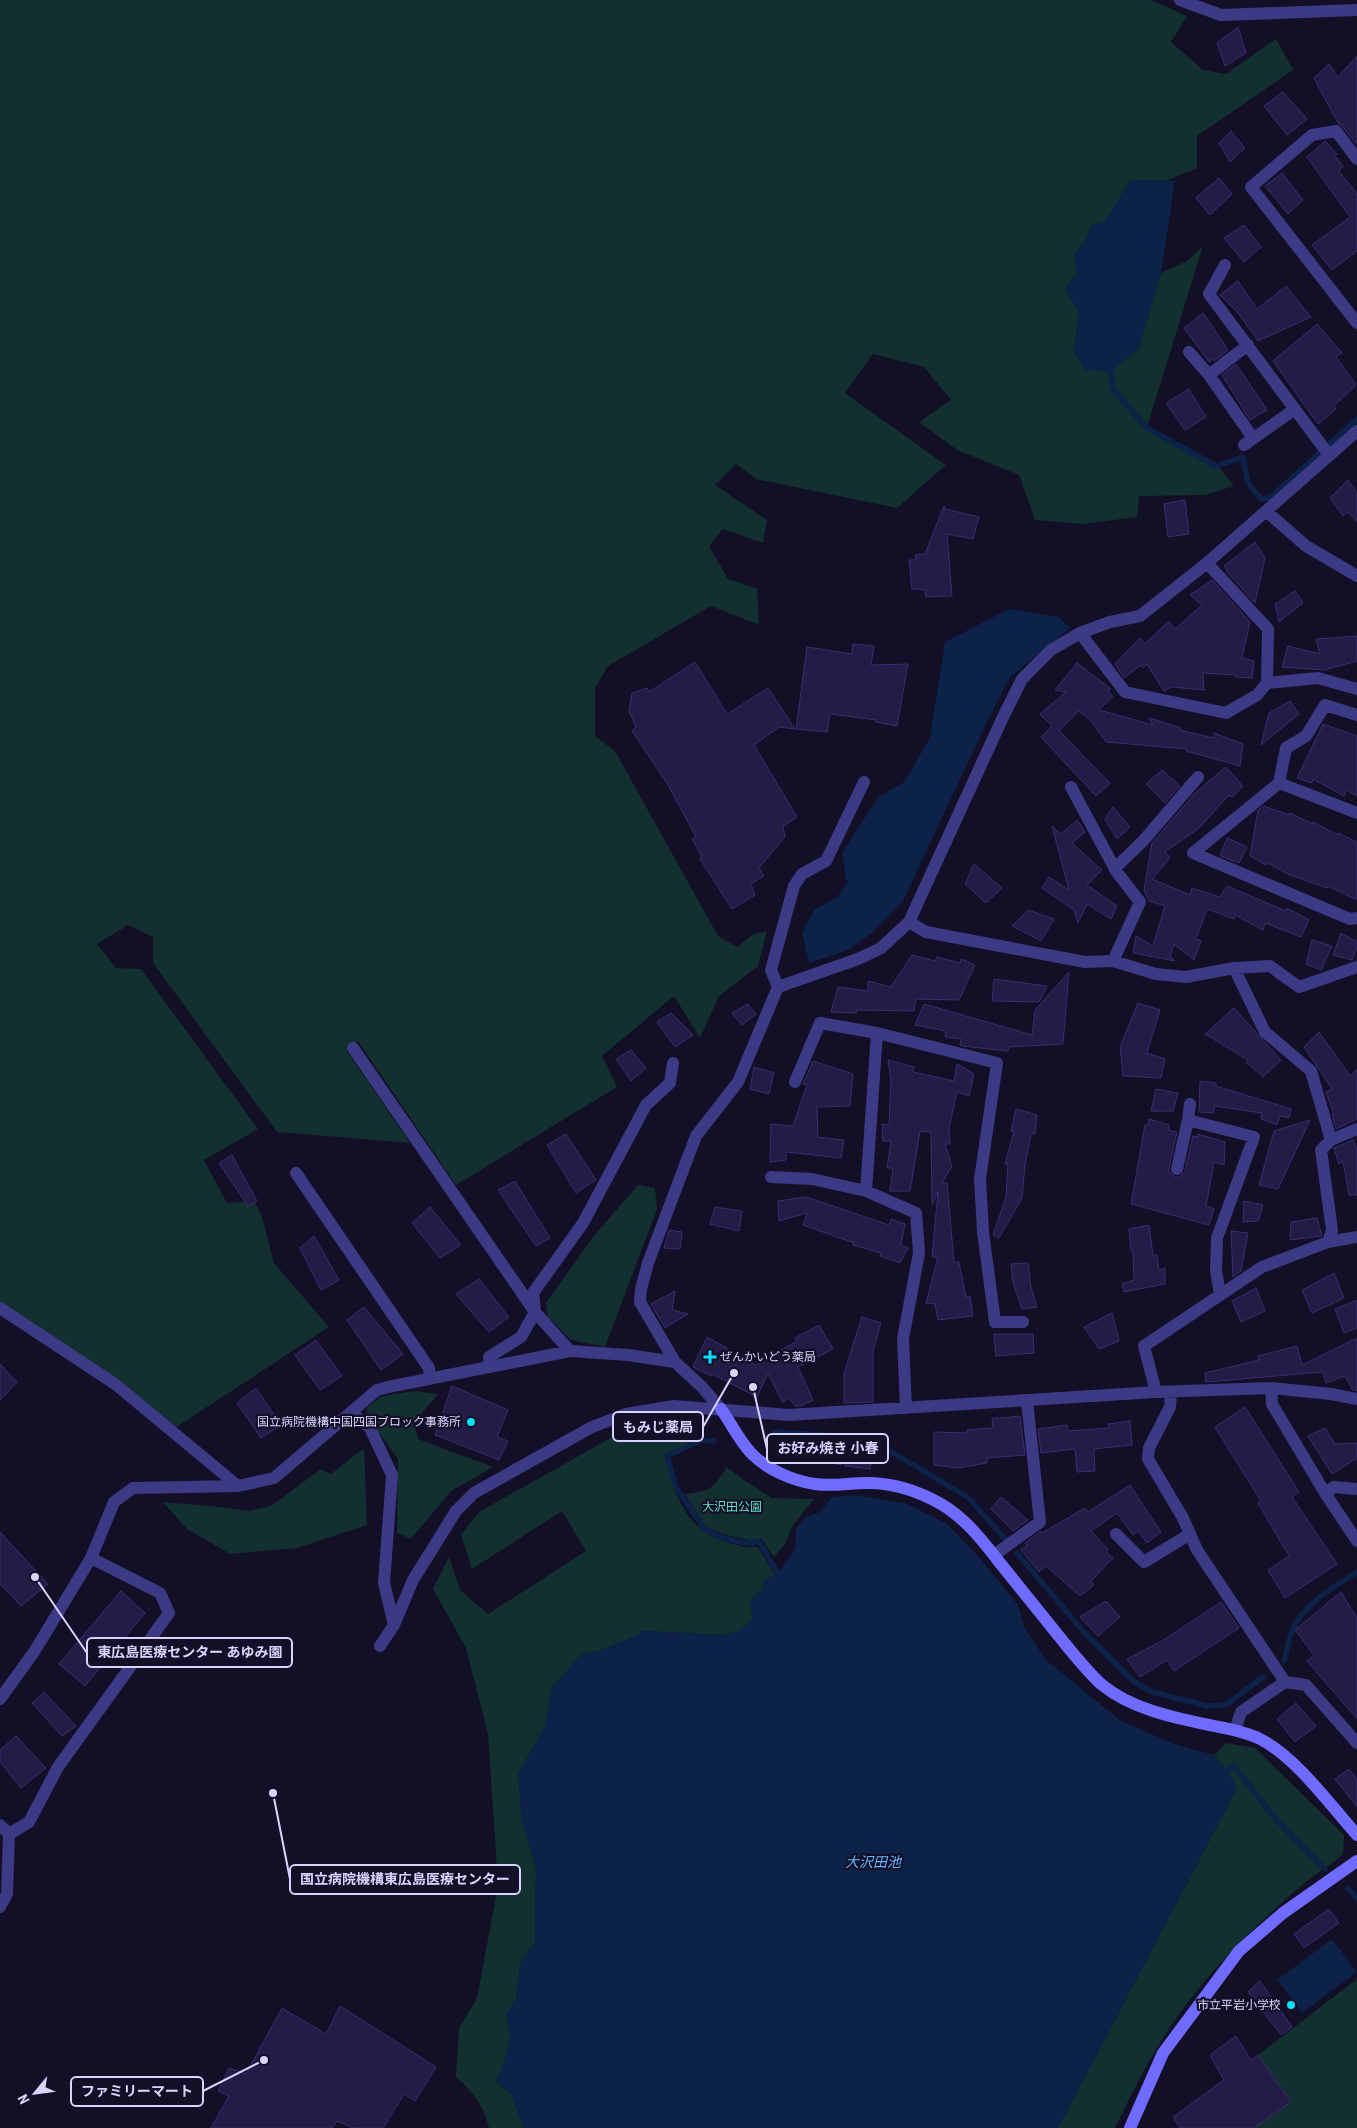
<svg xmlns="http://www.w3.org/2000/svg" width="1357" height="2128" viewBox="0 0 1357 2128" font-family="'Roboto Condensed','Noto Sans JP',sans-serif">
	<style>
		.green { fill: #12302f }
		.water { fill: #0c2248 }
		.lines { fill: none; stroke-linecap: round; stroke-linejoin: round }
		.stream { stroke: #0c2248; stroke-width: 5.5 }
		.building { fill: #241b47; stroke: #3b2d73 }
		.street { stroke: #3d3a85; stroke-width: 12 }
		.secondary { stroke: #6f6bff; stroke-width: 12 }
		.poi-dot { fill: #00e5ff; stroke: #130f26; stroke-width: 2 }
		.labels { text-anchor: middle; stroke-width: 4.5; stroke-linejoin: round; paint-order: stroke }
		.poi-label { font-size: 12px; fill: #d9d4ff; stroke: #130f26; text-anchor: end }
		.park-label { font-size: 12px; fill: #5fe0c0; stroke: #130f26 }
		.water-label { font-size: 14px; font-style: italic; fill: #62b6ff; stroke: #130f26 }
		.leader { fill: none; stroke: #d9d4ff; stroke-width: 2 }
		.callout-dot { fill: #d9d4ff; stroke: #130f26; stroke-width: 2 }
		.callout { fill: #130f26; stroke: #d9d4ff; stroke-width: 2 }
		.callout-label { font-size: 14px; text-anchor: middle; font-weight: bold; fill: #d9d4ff }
	</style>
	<rect width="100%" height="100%" fill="#130f26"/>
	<!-- green -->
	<path class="green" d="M0 0H1151L1187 16 1171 42 1203 70 1226 74 1276 39 1293 70 1197 136V168L1166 181 1131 180 1105 221 1091 226 1086 240 1074 256 1078 273 1065 288 1079 313 1074 351 1085 370 1138 350 1161 273 1187 261 1203 246 1147 427 1220 468 1234 486 1205 495 1139 496 1137 517 1083 524 1035 520 1019 475 957 450 919 422 951 400 924 367 873 354 845 393 946 465 897 508 756 479 736 464 715 485 767 520 763 543 723 529 709 546 728 579 757 589 759 625 711 606 608 666 595 688V736L615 751 718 936 737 947 754 934 767 931 758 966 719 996 700 1038 674 996 602 1056 617 1087 456 1185 358 1041 346 1050 410 1143 277 1132 153 963V937L128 925 97 944 116 968 141 969 258 1129 204 1160 227 1203 254 1201 262 1217 274 1263 329 1327 175 1428 0 1303Z
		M638 1185 655 1188 657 1209 605 1347 571 1340 548 1317 546 1303 593 1237Z
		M414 1391 438 1394 414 1423 418 1439 493 1467 451 1491 411 1539 397 1533 398 1459 366 1415 367 1407 382 1396Z
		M699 1431 702 1437 665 1457C675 1494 685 1528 724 1541 736 1545 745 1548 758 1547L775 1575 763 1581 764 1589 750 1600 753 1619 740 1631 725 1635 643 1631 637 1636 599 1651 581 1655 552 1688 545 1727 518 1774 522 1820 536 1868 535 1943 520 1964 516 1999 506 2015 511 2038 502 2069 496 2081 512 2095 524 2128H489C484 2106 473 2092 456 2077L459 2028 477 1998 498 1885 488 1734 466 1648 433 1589 449 1557 460 1590 488 1614 586 1551 562 1511 472 1569 461 1535 479 1512 621 1432Z
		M364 1448 367 1525 297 1548 230 1554 187 1529 163 1502 210 1506 250 1511 271 1506 321 1469 331 1474Z
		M727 1467 744 1480 772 1498 814 1499 793 1525 785 1544 774 1557 761 1538 753 1541 723 1534 705 1526 685 1494C710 1491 713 1489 727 1467Z
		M1226 1743 1255 1748 1344 1835 1343 1854C1330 1866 1314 1874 1301 1886 1250 1930 1199 1980 1163 2038 1145 2067 1130 2097 1115 2128H1058L1237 1788 1227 1771 1214 1755Z
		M1357 1979V2128H1254L1291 2102 1258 2055Z"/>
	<!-- water -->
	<path class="water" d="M1131 180 1175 181 1161 273 1138 350 1111 371 1085 370 1074 351 1079 313 1065 288 1078 273 1074 256 1086 240 1091 226 1105 221Z
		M1009 609 1059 617 1070 628 1010 677 986 724 903 901 872 933 846 951 809 963 802 933 814 910 837 897 847 884 842 853 878 797 904 782 930 738 945 642Z
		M854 1495 905 1503 946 1523 978 1556 1018 1605 1024 1627 1046 1660 1121 1721 1177 1745 1214 1755 1227 1771 1237 1788 1058 2128H524L512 2095 496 2081 502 2069 511 2038 506 2015 516 1999 520 1964 535 1943 536 1868 522 1820 518 1774 545 1727 552 1688 581 1655 599 1651 637 1636 643 1631 725 1635 740 1631 753 1619 750 1600 764 1589 763 1581 778 1574 795 1549 796 1528 806 1517 820 1512 832 1497Z
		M1332 1939 1357 1972 1302 2013 1277 1980Z"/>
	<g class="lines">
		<!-- stream -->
		<path class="stream" d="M1111 371 1113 389 1147 428 1216 466 1243 457 1248 483 1261 499 1270 498 1357 419
			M774 1432 839 1436 880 1445 969 1498 1006 1540
			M714 1441 701 1440 667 1456 676 1487 703 1527 718 1536 739 1542 752 1543 759 1541 778 1574
			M1017 1553 1083 1631 1133 1681 1152 1692 1207 1706 1226 1705 1263 1677
			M1284 1661C1287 1651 1288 1641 1292 1631 1303 1604 1334 1587 1357 1572
			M1227 1771 1234 1766 1274 1817 1325 1869
			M1348 1889 1357 1898"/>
	</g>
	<!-- building -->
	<path class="building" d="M1238 27 1246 53 1225 66 1217 43Z
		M1357 56V145L1342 126 1338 123 1314 78 1329 64 1338 77Z
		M1283 92 1307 119 1287 135 1264 106Z
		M1231 131 1245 148 1230 162 1219 143Z
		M1325 141 1337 154 1335 156 1343 166 1339 171 1357 194V251L1332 270 1312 245 1350 217 1307 157Z
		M1282 173 1303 200 1288 214 1265 186Z
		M1219 178 1232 194 1210 215 1196 198Z
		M1244 225 1261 247 1244 262 1224 238Z
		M1238 281 1257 309 1286 286 1311 317 1258 341 1238 313 1220 295Z
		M1203 313 1227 348V351L1214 361 1213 359 1209 362 1184 328Z
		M1317 324 1342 353 1336 357 1356 385 1334 406 1336 409 1318 424 1273 361Z
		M1236 364 1267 410 1250 420 1222 375Z
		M1189 389 1206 417 1185 430 1166 403Z
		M1348 480 1357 493V522L1348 512 1343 516 1330 498Z
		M1185 500 1189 534 1168 537 1164 504Z
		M944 506 945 509 979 517 973 539 947 534 952 596 926 597 925 590 912 589 909 560H916L915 555 925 554Z
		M1255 542 1265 558 1255 603 1226 571 1227 570 1224 566Z
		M1212 580 1250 622 1242 658 1254 661 1252 678 1235 677V675L1203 673 1204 690 1172 687 1164 691 1147 664 1143 668 1141 665 1124 678 1115 664 1140 638 1145 644 1169 621 1175 629 1202 605 1190 595Z
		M1295 591 1303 603 1279 622 1275 604Z
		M1357 636V661L1324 670 1282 667 1288 646 1320 654 1316 639Z
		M853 644 874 646 871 665 908 664 897 726 876 722V720L830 714 827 732 796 729 807 647 852 654Z
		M695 662 727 714 768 688 795 729 779 727 754 745 797 817 783 826 785 837 759 868 764 876 751 884 755 895 732 909 700 859 702 857 692 839 696 837 668 785 632 731 636 727 629 711 632 693 647 688 649 692Z
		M1077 663 1111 689 1108 691 1113 696 1099 710 1153 725 1149 718 1181 728 1180 730 1214 738V733L1243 744 1240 766 1186 751 1187 749 1106 742 1090 719 1078 711 1059 731 1110 783 1096 796 1041 737 1052 726 1040 714 1066 692 1055 690Z
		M1290 701 1299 714 1261 745 1269 713Z
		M1323 724 1357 736V796L1346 790 1344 796 1313 779 1312 783 1297 778Z
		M1226 767 1243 786 1232 797 1229 795 1199 828 1165 852 1170 858 1152 879 1190 895 1192 888 1220 897 1227 886 1286 911 1287 908 1309 920 1301 937 1265 923 1263 930 1235 915 1234 919 1207 909 1196 939 1201 941 1194 960 1174 944 1170 956 1175 961 1133 953 1136 936 1153 946 1165 906 1149 901 1144 890 1152 843 1196 792Z
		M1162 770 1180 786 1165 803 1146 784Z
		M1264 806 1289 815 1290 813 1313 824V822L1338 835V833L1357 842V900L1328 886 1327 888 1290 875 1267 863 1266 865 1250 856 1258 810Z
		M1113 807 1130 827 1117 839 1105 819Z
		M1077 820 1085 832 1072 843 1102 870 1087 885 1117 906 1111 919 1087 904 1078 923 1074 910 1042 888 1049 877 1069 890 1052 826 1061 834Z
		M1227 838 1247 847 1239 863 1220 856Z
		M974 864 1002 888 986 903 965 884Z
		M1028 910 1054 919 1041 941 1012 926Z
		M1341 933 1357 942V948L1352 960 1333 955Z
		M1312 940 1332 946 1321 970 1306 964Z
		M912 955 935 961 937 957 960 963 961 959 975 965 959 1000 916 999 914 1011 857 1010 856 1013 831 1012 838 987 868 991V981L891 987Z
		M1069 972 1063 1044 1009 1047 1008 1051 963 1046 960 1045 961 1039 945 1037 946 1031 915 1025 924 1004 1032 1035 1035 1010Z
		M994 979 1047 986 1039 1002 992 1001Z
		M1138 1003 1160 1010 1147 1053 1165 1059 1161 1078 1123 1076 1120 1047Z
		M748 1004 756 1014 742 1025 732 1013Z
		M1234 1008 1281 1060 1263 1077 1246 1062 1248 1060 1205 1034Z
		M671 1013 693 1035 675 1047 657 1022Z
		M1319 1032 1350 1076 1357 1069V1119L1336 1129 1332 1114H1334L1326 1092 1332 1089 1304 1047Z
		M631 1050 646 1068 631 1081 616 1059Z
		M888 1060 914 1067 913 1072 954 1081 957 1064 974 1074 969 1096 957 1092 949 1128 950 1144H945L952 1166 942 1183H947L954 1262H959L966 1297 970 1296 973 1316 938 1320 935 1304 926 1303 938 1257H932L938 1192 932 1204 931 1132 920 1131 910 1191H890L893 1168H887L891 1141H883L882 1124 889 1125 891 1081Z
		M813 1061 853 1074 850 1106 817 1107 818 1137 844 1140 841 1158 786 1152V1160L770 1162 771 1124 793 1126 807 1085 803 1084 804 1082Z
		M754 1067 774 1073 769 1094 750 1089Z
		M1200 1081 1216 1083V1086L1291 1109 1289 1118 1280 1116 1277 1125 1261 1119 1262 1113 1214 1106V1113L1199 1112Z
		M1156 1089 1178 1093 1173 1111H1151Z
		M1016 1109 1037 1115 1035 1134H1031L1025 1165 1022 1198 999 1238 993 1235 1006 1197 1008 1164H1005L1014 1131H1011Z
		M1149 1119 1169 1125 1168 1130 1177 1132 1169 1168V1172L1175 1177H1180L1185 1171 1193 1136 1198 1137V1134L1225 1142 1224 1165 1214 1162 1206 1206 1214 1209 1209 1225 1131 1204 1145 1125H1148Z
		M1310 1120 1278 1189 1259 1185 1274 1131Z
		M566 1134 596 1180 576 1193 547 1145Z
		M1353 1140 1357 1148V1195H1349L1343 1161 1339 1164 1334 1148Z
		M232 1155 257 1201 248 1206 219 1163Z
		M515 1181 550 1238 536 1246 498 1190Z
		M806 1197 889 1225 891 1219 905 1224 901 1245 908 1248 900 1263 880 1256 881 1253 853 1245 854 1243 803 1225 807 1213 779 1221 778 1201Z
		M1244 1201 1263 1205 1258 1221 1243 1222Z
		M430 1207 461 1245 440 1258 412 1223Z
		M715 1207 742 1211 739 1231 710 1224Z
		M1317 1218 1322 1236 1290 1240 1291 1222Z
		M1149 1225 1153 1255H1157L1159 1270 1165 1268V1284L1124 1292 1122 1284 1134 1280 1133 1251H1131L1129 1229Z
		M669 1230 682 1232 680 1249 664 1248Z
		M1231 1231 1248 1233 1241 1271 1233 1277Z
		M314 1236 339 1280 321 1290 300 1248Z
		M1028 1263 1031 1287 1037 1307 1022 1309 1013 1283 1011 1264Z
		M1334 1273 1344 1298 1312 1313 1302 1290Z
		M479 1279 509 1317 489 1332 456 1294Z
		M1256 1288 1265 1311 1241 1322 1232 1301Z
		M675 1291 672 1310 688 1314 665 1328 651 1304Z
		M1357 1300V1328L1344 1333 1335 1309Z
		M364 1307 403 1354 381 1370 347 1320Z
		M1112 1313 1119 1341 1099 1349 1084 1327Z
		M862 1317 881 1323 873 1351V1402L844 1403V1373Z
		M819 1325 833 1349 798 1367 813 1400 801 1406H795L789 1398 783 1403 768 1373 757 1397 712 1374 711 1376 693 1367 707 1337 727 1348 725 1351 756 1365 797 1341 795 1338Z
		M994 1334H1033L1034 1353 996 1356Z
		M1357 1338V1391L1353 1390 1345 1376 1326 1383 1323 1372 1206 1382 1205 1373 1259 1360 1258 1356 1297 1346 1302 1365Z
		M316 1340 342 1376 320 1390 295 1355Z
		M0 1364 17 1382 0 1400Z
		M452 1386 508 1410 497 1437 508 1441 499 1460 435 1435Z
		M256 1388 281 1425 261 1438 237 1403Z
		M1245 1407 1299 1492 1292 1497 1337 1564 1285 1598 1268 1570 1289 1556 1258 1503 1261 1501 1215 1427Z
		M1020 1416 1025 1455 987 1458V1463L958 1468 934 1465V1432L967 1433V1430L993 1428 992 1419Z
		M1130 1421 1132 1445 1094 1449 1095 1471 1077 1472 1075 1449 1041 1453 1038 1429 1067 1425 1068 1431 1109 1428 1108 1424Z
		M1325 1428 1335 1444 1357 1443V1458L1332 1474 1308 1436Z
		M808 1439 833 1444 842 1465 802 1457Z
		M845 1447 874 1452 870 1469 845 1466Z
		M1130 1485 1161 1532 1147 1543 1138 1531 1133 1535 1117 1513 1091 1531 1108 1549 1106 1552 1113 1558 1091 1581 1094 1585 1080 1596 1046 1566 1039 1572 1021 1550 1027 1545 1025 1543 1041 1531 1042 1533 1085 1508 1088 1512Z
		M1001 1497 1028 1520 1013 1531 991 1509Z
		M0 1532 48 1584 21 1606 0 1584Z
		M121 1591 145 1613 85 1686 59 1664Z
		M1341 1592 1357 1618V1719L1307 1661 1314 1655 1295 1630Z
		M1106 1601 1120 1617 1098 1636 1080 1617Z
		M1221 1602 1239 1628 1174 1671 1167 1660 1140 1677 1127 1659 1162 1641Z
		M44 1692 76 1726 62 1736 32 1703Z
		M1296 1703 1316 1726 1295 1742 1277 1719Z
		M16 1736 46 1768 21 1788 0 1762V1750Z
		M1349 1769 1357 1779V1807L1335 1779Z
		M1329 1909 1339 1923 1304 1948 1294 1934Z
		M1260 1981 1292 2027 1281 2035 1248 1992Z
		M340 2006 436 2067 415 2101 404 2094 383 2128H353L337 2121 332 2128H211L229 2096 218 2091 229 2068 246 2074 282 2008 326 2034Z
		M1236 2036 1251 2060 1258 2055 1291 2102 1254 2128H1180L1173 2117 1224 2080 1210 2055Z"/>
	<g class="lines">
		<!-- street -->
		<path class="street" d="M1180 0 1221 15 1357 10
			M1357 159 1336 131 1312 135 1251 187 1357 323
			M1225 265 1209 294 1329 455
			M1189 352 1209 375 1253 438
			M1209 375 1248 345
			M1244 445 1295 409
			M1266 511 1306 546 1357 576
			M1080 633 1125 692 1226 713 1257 695 1267 683 1268 629 1207 563
			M1267 683 1318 678 1357 689
			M1357 715 1325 705 1306 736 1286 748 1279 783 1193 853 1350 919 1357 918
			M1279 783 1357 813
			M1071 787 1116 871 1140 902 1113 961
			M1115 868 1143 841 1198 777
			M909 922 926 932 1085 962 1113 961 1156 974 1186 977 1234 968 1270 966 1299 987 1357 967
			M1234 968 1265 1032 1311 1071 1331 1140
			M778 987 858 959 881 948 909 922 1003 717 1022 679 1051 650 1080 633 1110 622 1140 616 1207 563 1357 431
			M353 1048 535 1312 570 1351
			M795 1082 820 1023 877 1033
			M1188 1120 1190 1104
			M1177 1169 1188 1120 1254 1137 1217 1238 1216 1271 1220 1294
			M296 1173 429 1368 430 1379
			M771 1177 812 1179 866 1191 916 1213 919 1253 903 1339 906 1408
			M866 1191 877 1033 997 1063 980 1179 983 1232 995 1322H1023
			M1328 1242 1357 1237
			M0 1308 115 1384 238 1486
			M490 1367 489 1357 521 1337 535 1312 533 1293 583 1223 646 1105 670 1083 673 1063
			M1271 1388 1272 1404 1325 1493 1357 1541
			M1156 1392 1144 1346 1262 1267 1328 1242 1332 1230 1321 1150 1331 1140 1357 1129
			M1171 1392 1170 1407 1149 1448 1148 1459 1183 1518 1197 1550 1285 1682 1241 1712 1235 1730
			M721 1409 702 1387 675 1362 640 1302 641 1289 648 1263 696 1136 738 1082 778 987 771 970 794 886 802 874 826 861 864 782
			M351 1412 370 1428 392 1475 384 1583 394 1625
			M1325 1493 1334 1487 1357 1489
			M1116 1534 1144 1562 1190 1534
			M994 1555 1040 1522 1027 1401
			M380 1646 394 1625 413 1580 456 1511 474 1493 592 1427 626 1414 674 1406 789 1415 1156 1392 1271 1388 1331 1394 1357 1399
			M1285 1682 1306 1685 1357 1743
			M0 1699 34 1652 91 1558 114 1502 133 1488 238 1486 274 1478 377 1390 388 1387 570 1351 628 1355 675 1362
			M0 1825 9 1834 7 1894 0 1907
			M9 1834 29 1822 58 1767 169 1613 160 1593 91 1558"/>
		<!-- secondary -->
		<path class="secondary" d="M721 1409C731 1423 739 1440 751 1453 766 1469 793 1481 815 1484 834 1487 853 1482 872 1483 896 1484 920 1492 941 1504 965 1518 983 1541 1000 1563 1022 1590 1044 1618 1066 1645 1077 1658 1088 1672 1101 1684 1132 1710 1176 1718 1214 1726 1229 1729 1246 1732 1260 1739 1295 1756 1331 1806 1357 1835
			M1130 2128 1163 2053 1239 1951 1283 1913 1357 1861"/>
	</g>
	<!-- markers -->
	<g class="poi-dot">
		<path d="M707.5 1349.5h5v5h5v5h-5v5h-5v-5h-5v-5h5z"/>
		<circle cx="471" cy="1422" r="5"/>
		<circle cx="1291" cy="2005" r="5"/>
	</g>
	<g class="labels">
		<!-- poi labels -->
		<g class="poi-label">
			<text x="720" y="1361" text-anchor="start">ぜんかいどう薬局</text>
			<text x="461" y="1426">国立病院機構中国四国ブロック事務所</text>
			<text x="1281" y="2009">市立平岩小学校</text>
		</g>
		<!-- park labels -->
		<g class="park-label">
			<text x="732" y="1511">大沢田公園</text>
		</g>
		<!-- water labels -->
		<g class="water-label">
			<text x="873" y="1867">大沢田池</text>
		</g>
	</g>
	<!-- callouts -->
	<path class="leader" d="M734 1373L703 1427M753 1387L767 1449M35 1577L87 1653M273 1793L290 1879M264 2060L203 2091"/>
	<g class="callout-dot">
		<circle cx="734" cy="1373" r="5"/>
		<circle cx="753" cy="1387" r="5"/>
		<circle cx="35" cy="1577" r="5"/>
		<circle cx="273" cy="1793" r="5"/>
		<circle cx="264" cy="2060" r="5"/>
	</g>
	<g class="callout">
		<rect x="613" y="1412" width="90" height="29" rx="5"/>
		<rect x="767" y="1434" width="121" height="29" rx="5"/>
		<rect x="87" y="1638" width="205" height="29" rx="5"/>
		<rect x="290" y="1865" width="230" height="29" rx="5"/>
		<rect x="71" y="2077" width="132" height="29" rx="5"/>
	</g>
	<g class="callout-label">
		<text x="658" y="1432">もみじ薬局</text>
		<text x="828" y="1453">お好み焼き 小春</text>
		<text x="190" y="1657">東広島医療センター あゆみ園</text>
		<text x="405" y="1884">国立病院機構東広島医療センター</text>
		<text x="137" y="2096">ファミリーマート</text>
	</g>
	<!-- north arrow -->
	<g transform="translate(35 2093) rotate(241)" stroke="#130f26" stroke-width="4" paint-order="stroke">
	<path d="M0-4L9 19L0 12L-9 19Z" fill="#d9d4ff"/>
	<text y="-8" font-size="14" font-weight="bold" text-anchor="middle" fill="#d9d4ff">N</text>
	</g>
</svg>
